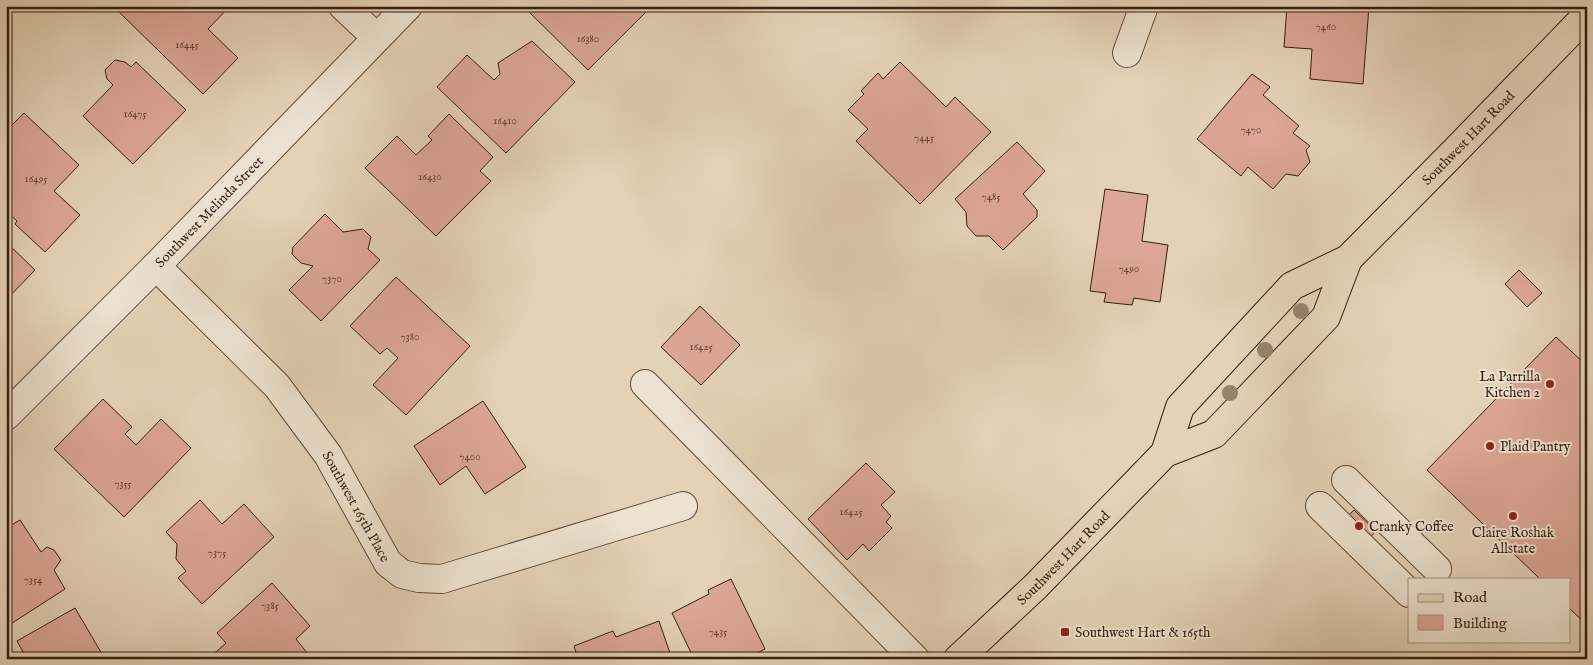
<svg xmlns="http://www.w3.org/2000/svg" width="1593" height="665" viewBox="0 0 1593 665" font-family="'IM FELL English',serif">
	<style>
		.building { fill: #dca796; stroke: #371d10 }
		.lines { fill: none; stroke-linecap: round; stroke-linejoin: round }
		.minor-casing { stroke: #624a3a; stroke-width: 30 }
		.major-casing { stroke: #371d10; stroke-width: 30 }
		.minor { stroke: #ede2d0; stroke-width: 28 }
		.major { stroke: #e4d2b7; stroke-width: 28 }
		.tree { fill: #95846d }
		.poi-dot { fill: #8f2418; stroke: #ede2d0; stroke-width: 2 }
		.labels { text-anchor: middle; stroke-width: 4; stroke-linejoin: round; paint-order: stroke }
		.number-label { font-size: 11px; fill: #604032 }
		.street-label { font-size: 14px; fill: #371d10; stroke: #ede2d0 }
		.poi-label { font-size: 14px; fill: #371d10; stroke: #ede2d0; text-anchor: start }
	</style>
	<rect width="100%" height="100%" fill="#e4d2b7"/>
	<filter id="stains"><feTurbulence type="fractalNoise" baseFrequency=".004" numOctaves="4"/><feColorMatrix values="0 0 0 0 .2 0 0 0 0 .09 0 0 0 0 .02 0 0 0 .5 -.17"/></filter>
	<radialGradient id="worn" r=".72"><stop offset=".6" stop-color="#630" stop-opacity="0"/><stop offset="1" stop-color="#630" stop-opacity=".3"/></radialGradient>
	<!-- building -->
	<path class="building" d="M123 6H230L208 29 238 58 203 94 118 11Z
		M523 6H652L588 70Z
		M1287 6H1369L1363 84 1310 79 1312 49 1284 47Z
		M532 41 575 82 506 153 437 87 467 55 494 80 500 74 498 63Z
		M115 60 125 62 131 67 136 62 186 110 133 164 83 116 113 85 107 79 105 70Z
		M900 62 946 107 955 97 991 132 920 204 856 141 868 129 848 110 864 94 861 91 878 73 883 79Z
		M1252 74 1270 87 1263 95 1299 126 1293 133 1310 146 1306 150 1310 162 1298 176 1286 174 1273 189 1248 167 1241 176 1197 139Z
		M24 113 79 165 54 191 80 215 45 252 15 224 17 221 6 211V131Z
		M449 114 493 157 480 171 491 181 436 236 365 168 397 136 416 155 432 140 428 136Z
		M1017 142 1045 171 1023 194 1037 210V217L1003 250 989 236H976L967 226 966 212 955 199Z
		M1105 189 1148 195 1142 241 1168 245 1160 302 1134 298 1132 305 1104 302 1106 293 1090 291Z
		M325 214 343 232 363 229 371 237 368 249 380 260 321 321 289 290 313 266 301 263 292 254 293 247Z
		M6 242 35 270 6 300Z
		M1519 270 1542 293 1527 307 1505 284Z
		M396 277 470 346 406 415 373 385 398 358 387 348 380 354 350 326Z
		M700 306 740 345 701 385 661 347Z
		M1556 337 1587 366V625L1569 608V579H1540L1427 470Z
		M103 399 132 427 125 434 136 445 161 419 191 448 124 517 54 449Z
		M483 401 526 467 485 494 466 466 440 485 414 446Z
		M866 463 895 492 881 505 891 516 886 522 892 528 869 551 863 544 847 560 808 519Z
		M200 500 222 524 244 504 274 537 202 604 178 578 186 571 176 559 177 544 166 532Z
		M1354 510 1376 531 1364 544 1341 522Z
		M20 520 41 552 47 547 54 550 61 560 54 570 65 589 6 627V528Z
		M731 579 765 649 745 659H694L672 613 709 594 708 590Z
		M272 583 310 626 296 639 308 654 303 659H208L226 643 217 633Z
		M75 608 105 659H27L17 641Z
		M659 621 672 659H578L574 646 613 631 616 637Z"/>
	<g class="lines">
		<defs>
			<g id="minor">
				<path d="M343 6 377 38"/>
				<path d="M1127 53 1144 6"/>
				<path id="s1" d="M156 266 277 386 328 455 388 563 402 574 419 578 442 579 683 506"/>
				<path d="M645 384 915 659"/>
				<path id="s2" d="M6 416 156 266 408 6"/>
				<path d="M1346 480 1437 569"/>
				<path d="M1320 506 1409 593"/>
			</g>
			<g id="major">
				<path id="s3" d="M1165 453 1180 407 1292 286 1348 259 1457 149 1587 15"/>
				<path id="s4" d="M958 659 1036 586 1165 453 1214 434 1326 317 1348 259"/>
			</g>
		</defs>
		<!-- minor casing -->
		<use href="#minor" class="minor-casing"/>
		<!-- major casing -->
		<use href="#major" class="major-casing"/>
		<!-- minor -->
		<use href="#minor" class="minor"/>
		<!-- major -->
		<use href="#major" class="major"/>
	</g>
	<!-- trees -->
	<g class="tree">
		<circle cx="1301" cy="311" r="8"/>
		<circle cx="1265" cy="350" r="8"/>
		<circle cx="1230" cy="393" r="8"/>
	</g>
	<!-- markers -->
	<g class="poi-dot">
		<circle cx="1550" cy="384" r="5"/>
		<circle cx="1490" cy="446" r="5"/>
		<circle cx="1513" cy="516" r="5"/>
		<circle cx="1359" cy="526" r="5"/>
		<rect x="1060" y="627" width="10" height="10" rx="2.5"/>
	</g>
	<g class="labels">
		<!-- number labels -->
		<g class="number-label">
			<text x="1326" y="30">7460</text>
			<text x="588" y="42">16380</text>
			<text x="187" y="48">16445</text>
			<text x="135" y="117">16475</text>
			<text x="505" y="124">16410</text>
			<text x="1251" y="133">7470</text>
			<text x="924" y="141">7445</text>
			<text x="430" y="180">16430</text>
			<text x="36" y="182">16495</text>
			<text x="991" y="200">7485</text>
			<text x="1129" y="272">7490</text>
			<text x="332" y="282">7370</text>
			<text x="410" y="340">7380</text>
			<text x="701" y="350">16425</text>
			<text x="470" y="460">7400</text>
			<text x="123" y="487">7355</text>
			<text x="851" y="515">16425</text>
			<text x="217" y="556">7375</text>
			<text x="33" y="583">7354</text>
			<text x="270" y="609">7385</text>
			<text x="718" y="635">7435</text>
		</g>
		<!-- street labels -->
		<g class="street-label">
			<text dy="5" stroke="none"><textPath href="#s3" startOffset="446">Southwest Hart Road</textPath></text>
			<text dy="5" stroke="none"><textPath href="#s2" startOffset="288">Southwest Melinda Street</textPath></text>
			<text dy="5" stroke="none"><textPath href="#s1" startOffset="315">Southwest 165th Place</textPath></text>
			<text dy="5" stroke="none"><textPath href="#s4" startOffset="146">Southwest Hart Road</textPath></text>
		</g>
		<!-- poi labels -->
		<g class="poi-label">
			<text x="1540" y="381" text-anchor="end">La Parrilla<tspan x="1540" dy="16">Kitchen 2</tspan></text>
			<text x="1500" y="451">Plaid Pantry</text>
			<text x="1369" y="531">Cranky Coffee</text>
			<text x="1513" y="537" text-anchor="middle">Claire Roshak<tspan x="1513" dy="16">Allstate</tspan></text>
			<text x="1075" y="637">Southwest Hart &amp; 165th</text>
		</g>
	</g>
	<!-- margin -->
	<rect width="1593" height="665" fill="none" stroke="#e4d2b7" stroke-width="25"/>
	<rect x="8" y="8" width="1578" height="650" fill="none" stroke="#371d10" stroke-width="2.5"/>
	<rect x="12" y="12" width="1568" height="640" fill="none" stroke="#371d10"/>
	<!-- legend -->
	<rect x="1408" y="578" width="162" height="65" fill="#ede2d0" stroke="#a49383"/>
	<rect x="1418" y="594" width="25" height="8" fill="#e4d2b7" stroke="#a49383"/>
	<text x="1453" y="602" font-size="15" fill="#371d10">Road</text>
	<rect x="1418" y="615" width="25" height="15" fill="#dca796" stroke="#a49383"/>
	<text x="1453" y="628" font-size="15" fill="#371d10">Building</text>
	<rect width="100%" height="100%" filter="url(#stains)"/>
	<rect width="100%" height="100%" fill="url(#worn)"/>
</svg>
